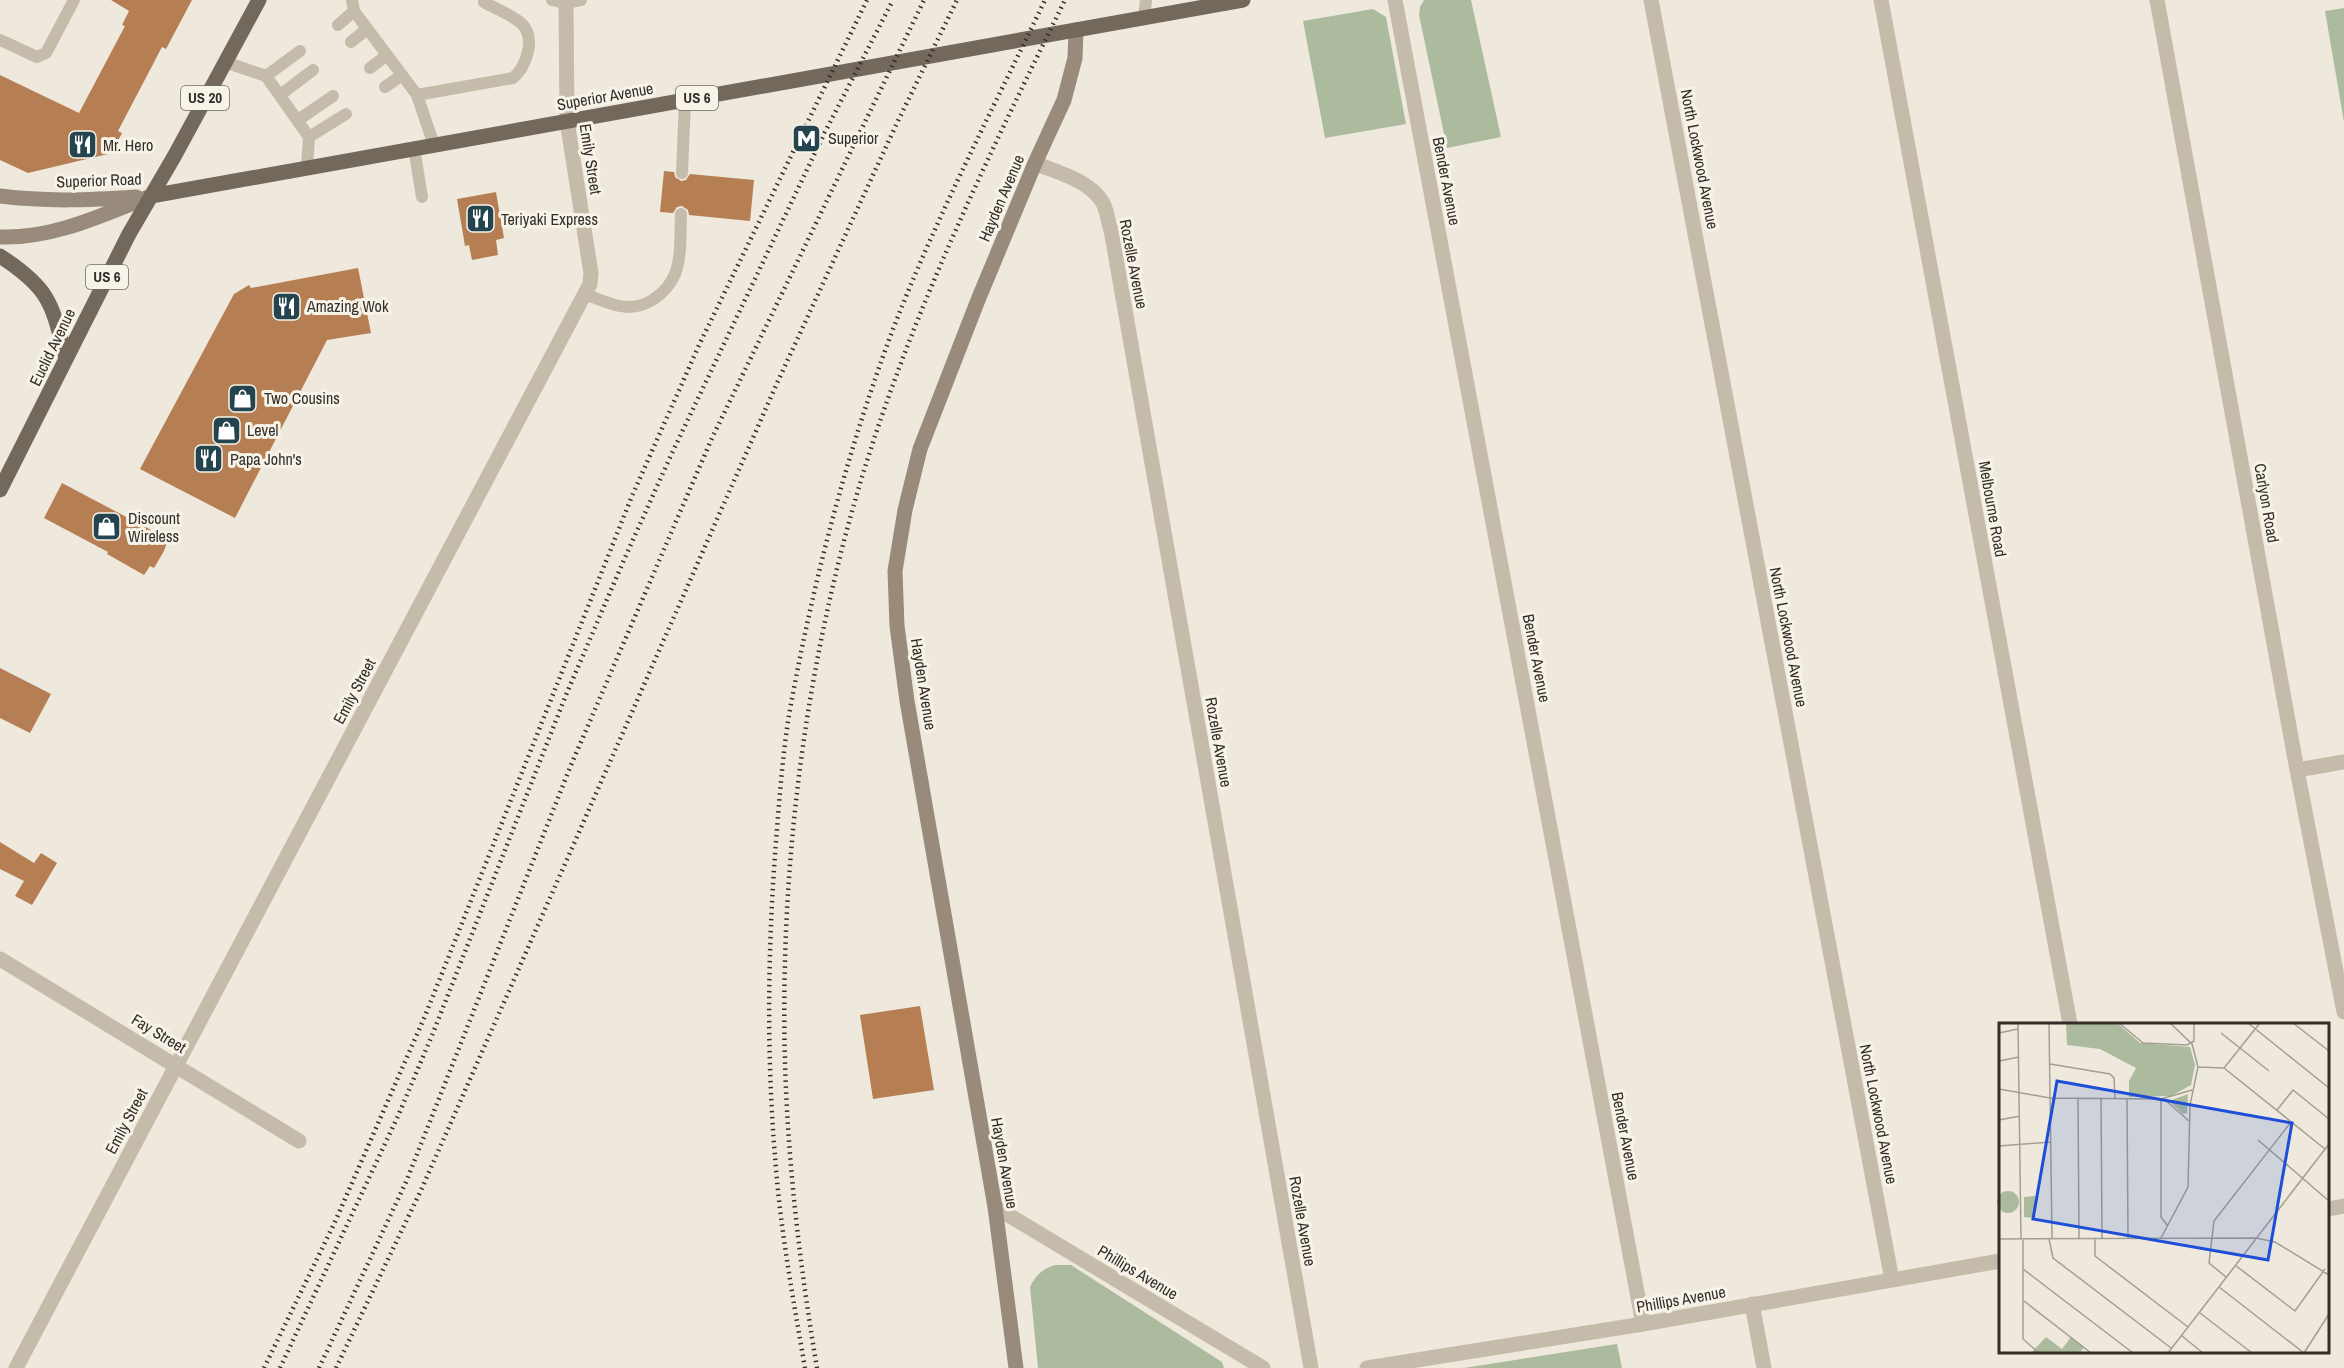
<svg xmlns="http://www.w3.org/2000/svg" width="2344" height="1368" viewBox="0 0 2344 1368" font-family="'Archivo Narrow',sans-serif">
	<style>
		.green { fill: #acbb9e }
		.building { fill: #b67e53 }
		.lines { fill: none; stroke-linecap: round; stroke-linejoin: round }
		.lane { stroke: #c5bbaa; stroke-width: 12 }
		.street { stroke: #c5bbaa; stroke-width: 15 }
		.secondary { stroke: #988b7c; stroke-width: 15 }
		.primary { stroke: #73685c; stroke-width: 15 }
		.rail { stroke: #332e28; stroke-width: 4.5; stroke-dasharray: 1.5 4.5; stroke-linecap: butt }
		.labels { text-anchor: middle; stroke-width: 6; stroke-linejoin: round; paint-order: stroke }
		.shield { fill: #f7f3e8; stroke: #6e6962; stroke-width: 1.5 }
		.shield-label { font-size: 15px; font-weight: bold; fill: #332e28 }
		.street-label { font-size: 16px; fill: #332e28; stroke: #f7f3e8 }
		.poi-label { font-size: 16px; fill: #332e28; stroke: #f7f3e8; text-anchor: start }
		.inset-road { fill: none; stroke: #a39e94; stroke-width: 1.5 }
		.view { fill: #1d4ed8; fill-opacity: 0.15; stroke: #1d4ed8; stroke-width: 3 }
		.inset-edge { fill: none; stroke: #332e28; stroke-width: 3 }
	</style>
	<rect width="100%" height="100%" fill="#eee9dc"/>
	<!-- green -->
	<path class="green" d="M1424 0H1471L1501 137 1447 148 1419 15 1420 7Z
		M2344 8V122L2325 11Z
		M1373 9 1386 17 1406 124 1325 138 1303 21Z
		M1055 1265H1071L1222 1362 1224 1368H1038L1030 1287C1036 1275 1042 1269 1055 1265Z
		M1617 1344 1622 1368H1464Z"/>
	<!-- building -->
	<path class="building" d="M111 0H192L166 49 162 47 118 131 122 133 112 153 28 173 0 160V75L79 113 125 26 122 25 129 11Z
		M664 171 674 172 675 177 681 181 686 180 690 174 754 180 750 221 689 215 688 210 682 206 677 207 673 213 660 212Z
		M496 192 504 238 496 240 498 255 472 260 469 245 465 246 457 199Z
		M358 268 371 333 327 340 235 518 140 469 234 294 249 285 251 288Z
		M62 483 168 539 164 551 154 568 150 566 144 575 107 554 108 552 44 518Z
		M0 668 51 694 30 733 0 718Z
		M0 842 34 863 41 853 57 863 32 905 15 896 24 881 0 869Z
		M920 1006 934 1090 873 1099 860 1015Z"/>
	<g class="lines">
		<!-- lane -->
		<path class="lane" d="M352 0 354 11 417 95 434 145
			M552 0 566 3 581 0
			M1144 18 1146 0
			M338 25 354 11
			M0 40 37 57 46 53 74 0
			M351 42 367 29
			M225 62 266 76 309 137 307 167
			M370 68 387 55
			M266 76 300 51
			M385 87 402 75
			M280 95 313 70
			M417 95 513 78C526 67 537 38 521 23 512 15 496 9 484 2
			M298 120 333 96
			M309 137 346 114
			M414 148 422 197
			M682 173 685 100
			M585 294C596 298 608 304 620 306 643 311 666 295 675 274 682 256 680 233 681 214"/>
		<!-- street -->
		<path class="street" d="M1395 0 1643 1324
			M1651 0 1892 1280
			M1881 0 2070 1024
			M2157 0 2297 770 2344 1012
			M1035 163C1058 173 1090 180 1103 203 1107 211 1108 222 1111 230L1311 1368
			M2297 770 2344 762
			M0 959 299 1141
			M995 1207 1263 1368
			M2328 1209 2344 1206
			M1752 1304 1764 1368
			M16 1368 590 284 591 273 567 121 566 0
			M1367 1368 1643 1324 2000 1261"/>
		<!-- secondary -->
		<path class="secondary" d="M0 196C46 202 90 200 136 197
			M0 237C53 239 102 215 151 196
			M1016 1368 995 1207 907 701 897 626 895 571 905 510 920 449 978 300 1035 163 1064 100 1075 58 1076 30"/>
		<!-- primary -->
		<path class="primary" d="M151 196 1243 0
			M0 256C51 289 52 304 66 359
			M0 490 129 234 175 155 259 0"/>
		<!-- rail -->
		<path class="rail" d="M264 1368 334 1224 425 1016 632 496 700 343 867 0
			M280 1368 398 1116 433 1033 566 695 623 562 672 453 824 134 893 0
			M319 1368 406 1182 571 765 712 438 924 0
			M336 1368 422 1188 778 381 897 123 957 0
			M805 1368C793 1298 780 1228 775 1156 766 1048 768 937 777 829 780 791 783 753 789 715 812 587 845 459 890 337 934 221 992 111 1045 0
			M817 1368C800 1267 788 1165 785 1063 779 841 812 613 886 404 935 265 1000 132 1065 0"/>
	</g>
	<!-- icons -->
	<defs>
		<symbol id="metro-square" viewBox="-11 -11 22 22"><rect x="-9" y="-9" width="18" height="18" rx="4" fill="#24444f" stroke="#f7f3e8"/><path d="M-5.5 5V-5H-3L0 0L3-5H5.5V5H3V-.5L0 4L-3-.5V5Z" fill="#fff"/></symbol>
		<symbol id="restaurant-square" viewBox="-11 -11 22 22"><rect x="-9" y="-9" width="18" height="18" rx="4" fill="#24444f" stroke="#f7f3e8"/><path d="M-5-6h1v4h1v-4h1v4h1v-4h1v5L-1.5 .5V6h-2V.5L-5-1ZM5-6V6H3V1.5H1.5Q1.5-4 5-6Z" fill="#fff"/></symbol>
		<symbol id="shop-square" viewBox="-11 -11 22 22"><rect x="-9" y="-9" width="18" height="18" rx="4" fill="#24444f" stroke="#f7f3e8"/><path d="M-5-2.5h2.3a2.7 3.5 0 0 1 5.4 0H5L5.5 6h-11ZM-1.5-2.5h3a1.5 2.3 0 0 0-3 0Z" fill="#fff"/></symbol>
	</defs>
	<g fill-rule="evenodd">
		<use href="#metro-square" x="790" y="122" width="33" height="33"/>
		<use href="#restaurant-square" x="66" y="128" width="33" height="33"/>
		<use href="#restaurant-square" x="464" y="202" width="33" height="33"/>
		<use href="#restaurant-square" x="270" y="290" width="33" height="33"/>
		<use href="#shop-square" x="226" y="382" width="33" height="33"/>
		<use href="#shop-square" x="210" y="414" width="33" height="33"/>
		<use href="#restaurant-square" x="192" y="442" width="33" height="33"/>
		<use href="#shop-square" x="90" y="510" width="33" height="33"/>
	</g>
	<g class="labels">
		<!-- shield labels -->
		<g class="shield">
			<rect x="181" y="86" width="48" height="24" rx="4.5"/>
			<rect x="676" y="86" width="42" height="24" rx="4.5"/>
			<rect x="86" y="265" width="42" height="24" rx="4.5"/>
		</g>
		<g class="shield-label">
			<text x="205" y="103">US 20</text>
			<text x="697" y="103">US 6</text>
			<text x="107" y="282">US 6</text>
		</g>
		<!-- street labels -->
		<g class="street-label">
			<text transform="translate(605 96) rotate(-10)" y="6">Superior Avenue</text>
			<text transform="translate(591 159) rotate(81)" y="6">Emily Street</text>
			<text transform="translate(1700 159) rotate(79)" y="6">North Lockwood Avenue</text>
			<text transform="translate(99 180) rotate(-2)" y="6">Superior Road</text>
			<text transform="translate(1447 181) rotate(79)" y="6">Bender Avenue</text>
			<text transform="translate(1001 198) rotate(-67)" y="6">Hayden Avenue</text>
			<text transform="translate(1134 264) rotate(79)" y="6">Rozelle Avenue</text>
			<text transform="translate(52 347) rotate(-64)" y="6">Euclid Avenue</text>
			<text transform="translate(2267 503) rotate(80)" y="6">Carlyon Road</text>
			<text transform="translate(1993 509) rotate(80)" y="6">Melbourne Road</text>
			<text transform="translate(1789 637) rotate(79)" y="6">North Lockwood Avenue</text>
			<text transform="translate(1537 658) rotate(79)" y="6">Bender Avenue</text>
			<text transform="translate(924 684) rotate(81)" y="6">Hayden Avenue</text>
			<text transform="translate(354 691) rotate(-62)" y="6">Emily Street</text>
			<text transform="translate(1219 742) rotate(80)" y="6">Rozelle Avenue</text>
			<text transform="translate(159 1033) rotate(31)" y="6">Fay Street</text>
			<text transform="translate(1879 1114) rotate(79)" y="6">North Lockwood Avenue</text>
			<text transform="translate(126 1121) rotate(-62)" y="6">Emily Street</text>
			<text transform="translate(1626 1136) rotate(79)" y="6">Bender Avenue</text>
			<text transform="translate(1005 1163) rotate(80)" y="6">Hayden Avenue</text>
			<text transform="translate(1303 1221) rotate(80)" y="6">Rozelle Avenue</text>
			<text transform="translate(1138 1272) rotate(31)" y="6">Phillips Avenue</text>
			<text transform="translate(1681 1299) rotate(-10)" y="6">Phillips Avenue</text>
		</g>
		<!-- poi labels -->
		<g class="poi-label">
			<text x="828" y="144">Superior</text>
			<text x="103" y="151">Mr. Hero</text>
			<text x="501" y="225">Teriyaki Express</text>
			<text x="307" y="312">Amazing Wok</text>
			<text x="264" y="404">Two Cousins</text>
			<text x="247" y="436">Level</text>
			<text x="230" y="465">Papa John's</text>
			<text x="128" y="524">Discount<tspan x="128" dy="18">Wireless</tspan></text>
		</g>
	</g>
	<!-- overview -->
	<g transform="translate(1999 1023)">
		<rect width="330" height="330" fill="#eee9dc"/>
		<path d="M67 0H118L141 20 191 24 196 42 192 62 172 73 130 74V58L137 45 101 26 68 22ZM189 71 188 90 184 91 170 78ZM-2 179a11 11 0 1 1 22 0a11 11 0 1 1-22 0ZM36 173V195L25 194V174ZM47 314 63 326 72 314 85 324 81 330H32Z" fill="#acbb9e"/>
		<path class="inset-road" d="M19 0 22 216M50 0 53 215M120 0 144 20 188 22 195 18V0M171 0 193 21 199 44M249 0 330 65M294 0 330 28M0 10 19 6M222 10 270 48M0 38 20 34M51 41 111 51 115 55 116 75M225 45 326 126M0 66 51 75 162 76 193 67M79 75 80 215M102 75 103 215M128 75 129 215M162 76V194L168 202M165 76 190 98M278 87 294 67 330 96M0 97 21 93M259 117 330 178M0 123 52 119M162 215 189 164 191 82 199 44 225 45 261 0M0 216 257 215 276 219 330 252M50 216 54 235 172 325M96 216V233L189 304M24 217V316L40 330M236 242 296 288 326 246M24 246 134 330M227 254 210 240 215 198 292 99M220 264 305 330M25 278 92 330M201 290 253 330M183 313 204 330M169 330 330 121M305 330 330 291"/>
		<path class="view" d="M58 58 293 100 269 237 34 196Z"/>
		<rect width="330" height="330" class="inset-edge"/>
	</g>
</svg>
